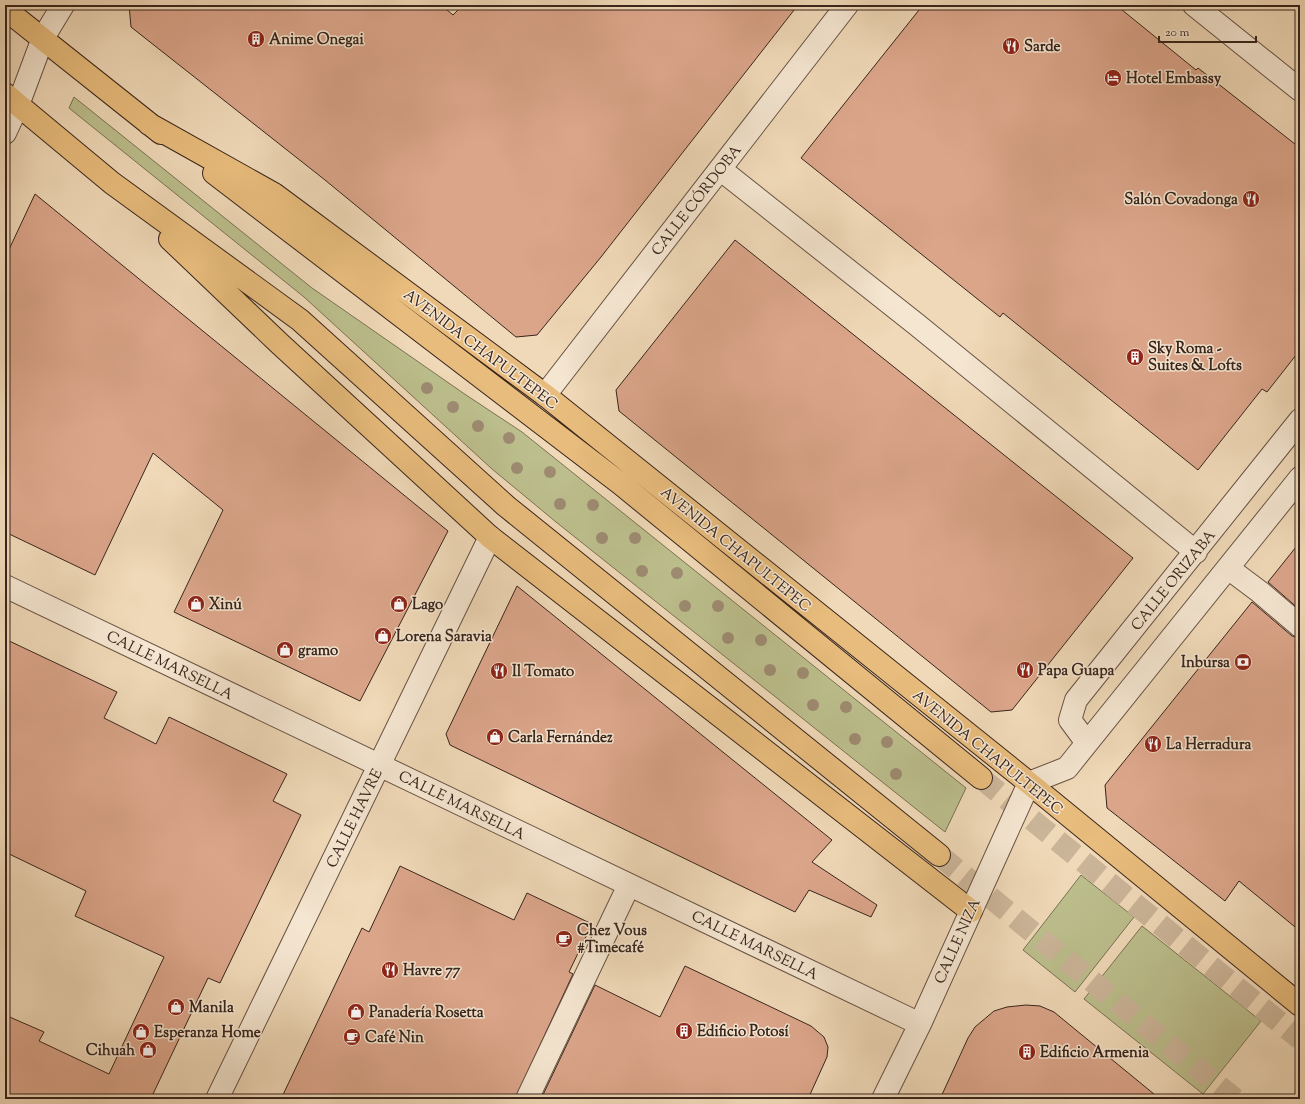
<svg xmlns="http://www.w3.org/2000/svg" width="1305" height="1104" viewBox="0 0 1305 1104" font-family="'Sorts Mill Goudy',serif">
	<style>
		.green { fill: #bcbf8d; stroke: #7a7254 }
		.building { fill: #dba58a; stroke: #39251c }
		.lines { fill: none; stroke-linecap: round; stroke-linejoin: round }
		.major-tunnel { stroke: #cbb599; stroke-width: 22; stroke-dasharray: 22 11; stroke-linecap: butt }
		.minor-casing { stroke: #675243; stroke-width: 24 }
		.major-casing { stroke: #39251c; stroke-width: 24 }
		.minor { stroke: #f5e6d1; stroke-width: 22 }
		.major { stroke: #e8bc7c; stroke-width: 22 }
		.tree { fill: #9e8b72 }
		.labels { text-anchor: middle; stroke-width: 3; stroke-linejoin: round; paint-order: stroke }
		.poi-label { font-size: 15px; font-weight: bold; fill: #39251c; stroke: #f5e6d1; text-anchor: start }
		.street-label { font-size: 15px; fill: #39251c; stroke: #f5e6d1 }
	</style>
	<rect width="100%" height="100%" fill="#f0d9b8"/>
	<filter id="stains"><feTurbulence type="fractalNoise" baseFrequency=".005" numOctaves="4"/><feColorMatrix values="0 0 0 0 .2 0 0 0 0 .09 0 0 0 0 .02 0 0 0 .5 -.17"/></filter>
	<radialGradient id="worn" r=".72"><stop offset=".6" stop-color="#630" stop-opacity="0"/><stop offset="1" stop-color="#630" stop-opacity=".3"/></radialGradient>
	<!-- green -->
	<path class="green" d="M74 97 312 288 466 395 522 432 966 788 945 832 556 522 492 469 304 297 69 108Z
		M1081 875 1134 917 1075 992 1023 950Z
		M1142 926 1261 1021 1203 1094 1084 999Z"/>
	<!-- building -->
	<path class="building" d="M129 5H441L453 15 463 5H798L601 257 537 335 516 337 325 180 131 27Z
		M923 5H1116L1196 70 1198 68 1300 148V350L1267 392 1262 389 1198 470 1003 313 1000 317 801 158Z
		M35 194 448 531 360 701 174 612 223 510 153 453 95 575 5 532V258Z
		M735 240 1133 558 1012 710 991 712 619 411 616 390Z
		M1300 542V610L1268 582Z
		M517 586 832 840 812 862 877 905 871 917 809 890 795 912 450 745 446 734Z
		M1252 602 1292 636 1300 638V931L1239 881 1225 901 1107 808 1105 785Z
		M5 639 117 692 104 718 156 744 169 717 287 774 273 801 301 815 220 983 208 978 153 1094 163 1099H5V1015L44 1032 39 1041 109 1074 164 957 75 916 86 891 5 852Z
		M400 866 514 920 527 893 592 924 569 972 573 974 515 1099H281L362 928 369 932Z
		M685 966 811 1026 824 1037 828 1047 827 1057 808 1099H541L595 985 660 1017Z
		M1026 1005 1040 1006 1054 1012 1160 1099H940L968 1038 975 1027 994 1011 1007 1007Z"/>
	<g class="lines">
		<!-- major-tunnel -->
		<path class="major-tunnel" d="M981 778 1300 1039
			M939 855 1235 1099"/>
		<defs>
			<path id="minor" d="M1194 5 1300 90
				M5 133 18 105 43 38 63 5
				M720 169 916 324 1196 552
				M545 395 847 5
				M1228 568 1260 592 1300 626
				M5 586 920 1024
				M1087 743 1070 720 1076 700 1300 420
				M217 1099 490 537
				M527 1099 629 885
				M883 1099 920 1024 1029 783 1067 768 1300 478"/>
			<path id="major" d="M5 9 161 133
				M5 94 112 183 300 320 506 506 939 855
				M149 124 274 194 545 395 1029 783 1300 1005
				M214 173 621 484 981 778
				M170 239 280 344 490 537 971 911"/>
		</defs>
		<!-- minor casing -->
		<use href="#minor" class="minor-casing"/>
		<!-- major casing -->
		<use href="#major" class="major-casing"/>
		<!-- minor -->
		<use href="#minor" class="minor"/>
		<!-- major -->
		<use href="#major" class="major"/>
	</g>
	<!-- trees -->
	<g class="tree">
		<circle cx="427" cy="388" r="6"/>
		<circle cx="453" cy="407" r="6"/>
		<circle cx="478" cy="426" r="6"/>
		<circle cx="509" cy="438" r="6"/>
		<circle cx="517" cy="468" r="6"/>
		<circle cx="550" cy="472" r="6"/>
		<circle cx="560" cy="504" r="6"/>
		<circle cx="593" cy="505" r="6"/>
		<circle cx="602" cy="538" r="6"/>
		<circle cx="635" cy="538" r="6"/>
		<circle cx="642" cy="571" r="6"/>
		<circle cx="677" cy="573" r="6"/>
		<circle cx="685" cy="606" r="6"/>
		<circle cx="718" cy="606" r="6"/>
		<circle cx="728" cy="638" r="6"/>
		<circle cx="761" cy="640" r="6"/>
		<circle cx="770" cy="670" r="6"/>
		<circle cx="803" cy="673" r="6"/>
		<circle cx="813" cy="705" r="6"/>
		<circle cx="846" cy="707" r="6"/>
		<circle cx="855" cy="739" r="6"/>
		<circle cx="887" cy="742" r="6"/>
		<circle cx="896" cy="774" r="6"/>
	</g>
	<!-- icons -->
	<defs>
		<symbol id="building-disc" viewBox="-11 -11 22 22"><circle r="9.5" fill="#8f2418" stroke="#f5e6d1"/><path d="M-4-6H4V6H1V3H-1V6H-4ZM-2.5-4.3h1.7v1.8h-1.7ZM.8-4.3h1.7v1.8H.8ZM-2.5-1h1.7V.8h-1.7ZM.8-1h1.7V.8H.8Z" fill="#fff"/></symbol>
		<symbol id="restaurant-disc" viewBox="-11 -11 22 22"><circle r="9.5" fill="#8f2418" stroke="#f5e6d1"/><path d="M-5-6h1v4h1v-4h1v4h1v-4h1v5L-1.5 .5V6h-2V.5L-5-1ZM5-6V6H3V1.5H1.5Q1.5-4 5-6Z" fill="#fff"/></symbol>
		<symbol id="hotel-disc" viewBox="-11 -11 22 22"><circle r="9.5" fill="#8f2418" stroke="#f5e6d1"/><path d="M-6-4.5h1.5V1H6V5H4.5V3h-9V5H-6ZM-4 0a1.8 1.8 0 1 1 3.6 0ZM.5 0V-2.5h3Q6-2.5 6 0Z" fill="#fff"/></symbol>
		<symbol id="shop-disc" viewBox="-11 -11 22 22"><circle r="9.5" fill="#8f2418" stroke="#f5e6d1"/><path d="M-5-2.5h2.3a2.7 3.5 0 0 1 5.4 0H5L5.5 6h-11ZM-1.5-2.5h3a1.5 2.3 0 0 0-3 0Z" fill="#fff"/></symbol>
		<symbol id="bank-disc" viewBox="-11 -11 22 22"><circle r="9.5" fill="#8f2418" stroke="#f5e6d1"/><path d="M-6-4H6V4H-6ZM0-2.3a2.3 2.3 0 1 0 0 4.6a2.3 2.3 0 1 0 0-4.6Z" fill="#fff"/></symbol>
		<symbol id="cafe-disc" viewBox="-11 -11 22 22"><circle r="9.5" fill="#8f2418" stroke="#f5e6d1"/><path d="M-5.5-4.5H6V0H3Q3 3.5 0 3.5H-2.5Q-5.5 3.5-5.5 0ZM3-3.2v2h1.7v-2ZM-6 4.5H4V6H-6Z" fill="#fff"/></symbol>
	</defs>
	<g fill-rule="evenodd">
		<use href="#building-disc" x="246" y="29" width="20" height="20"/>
		<use href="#restaurant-disc" x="1001" y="36" width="20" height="20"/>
		<use href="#hotel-disc" x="1103" y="68" width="20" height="20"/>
		<use href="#restaurant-disc" x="1241" y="189" width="20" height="20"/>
		<use href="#building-disc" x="1125" y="347" width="20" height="20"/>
		<use href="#shop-disc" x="186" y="594" width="20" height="20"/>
		<use href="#shop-disc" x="389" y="594" width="20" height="20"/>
		<use href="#shop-disc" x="373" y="626" width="20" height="20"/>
		<use href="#shop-disc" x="275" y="640" width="20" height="20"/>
		<use href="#bank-disc" x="1233" y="652" width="20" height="20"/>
		<use href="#restaurant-disc" x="1015" y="660" width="20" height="20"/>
		<use href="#restaurant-disc" x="489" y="661" width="20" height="20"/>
		<use href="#shop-disc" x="485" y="727" width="20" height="20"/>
		<use href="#restaurant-disc" x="1143" y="734" width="20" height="20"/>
		<use href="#cafe-disc" x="554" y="929" width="20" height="20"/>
		<use href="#restaurant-disc" x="380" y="960" width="20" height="20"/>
		<use href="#shop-disc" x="166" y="997" width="20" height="20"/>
		<use href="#shop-disc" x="346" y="1002" width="20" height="20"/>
		<use href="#building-disc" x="674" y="1021" width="20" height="20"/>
		<use href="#shop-disc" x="131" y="1022" width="20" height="20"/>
		<use href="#cafe-disc" x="342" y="1027" width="20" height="20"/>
		<use href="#shop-disc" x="138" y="1040" width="20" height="20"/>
		<use href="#building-disc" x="1017" y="1042" width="20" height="20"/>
	</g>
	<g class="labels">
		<!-- poi labels -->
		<g class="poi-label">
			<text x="269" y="44">Anime Onegai</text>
			<text x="1024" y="51">Sarde</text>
			<text x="1126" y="83">Hotel Embassy</text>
			<text x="1238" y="204" text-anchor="end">Salón Covadonga</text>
			<text x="1148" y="353">Sky Roma -<tspan x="1148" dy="17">Suites &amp; Lofts</tspan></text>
			<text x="209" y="609">Xinú</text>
			<text x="412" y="609">Lago</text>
			<text x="396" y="641">Lorena Saravia</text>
			<text x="298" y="655">gramo</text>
			<text x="1230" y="667" text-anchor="end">Inbursa</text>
			<text x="1038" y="675">Papa Guapa</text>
			<text x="512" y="676">Il Tomato</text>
			<text x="508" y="742">Carla Fernández</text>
			<text x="1166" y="749">La Herradura</text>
			<text x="577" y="935">Chez Vous<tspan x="577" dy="17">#Timecafé</tspan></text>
			<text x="403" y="975">Havre 77</text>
			<text x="189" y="1012">Manila</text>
			<text x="369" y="1017">Panadería Rosetta</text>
			<text x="697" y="1036">Edificio Potosí</text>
			<text x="154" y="1037">Esperanza Home</text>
			<text x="365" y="1042">Café Nin</text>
			<text x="135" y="1055" text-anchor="end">Cihuah</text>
			<text x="1040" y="1057">Edificio Armenia</text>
		</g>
		<!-- street labels -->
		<g class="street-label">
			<text transform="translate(696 200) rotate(-52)" y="5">CALLE CÓRDOBA</text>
			<text transform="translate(481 349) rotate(37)" y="5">AVENIDA CHAPULTEPEC</text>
			<text transform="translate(736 549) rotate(39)" y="5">AVENIDA CHAPULTEPEC</text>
			<text transform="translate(1173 580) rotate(-51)" y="5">CALLE ORIZABA</text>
			<text transform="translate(170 665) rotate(26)" y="5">CALLE MARSELLA</text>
			<text transform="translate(988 752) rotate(39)" y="5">AVENIDA CHAPULTEPEC</text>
			<text transform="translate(462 805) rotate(26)" y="5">CALLE MARSELLA</text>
			<text transform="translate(354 818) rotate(-64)" y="5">CALLE HAVRE</text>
			<text transform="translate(957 941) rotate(-66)" y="5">CALLE NIZA</text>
			<text transform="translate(755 945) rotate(26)" y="5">CALLE MARSELLA</text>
		</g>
	</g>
	<!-- margin -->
	<rect width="1305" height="1104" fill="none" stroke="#f0d9b8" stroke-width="20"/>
	<rect x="6" y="6" width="1293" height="1092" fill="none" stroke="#39251c" stroke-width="2"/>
	<rect x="10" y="10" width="1285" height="1084" fill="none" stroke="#39251c"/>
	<!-- scale -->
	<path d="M1159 36v6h97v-6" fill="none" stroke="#39251c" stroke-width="2"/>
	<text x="1165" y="36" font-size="12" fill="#39251c" stroke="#f5e6d1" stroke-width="3" paint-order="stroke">20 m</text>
	<rect width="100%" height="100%" filter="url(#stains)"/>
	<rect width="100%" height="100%" fill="url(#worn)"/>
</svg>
